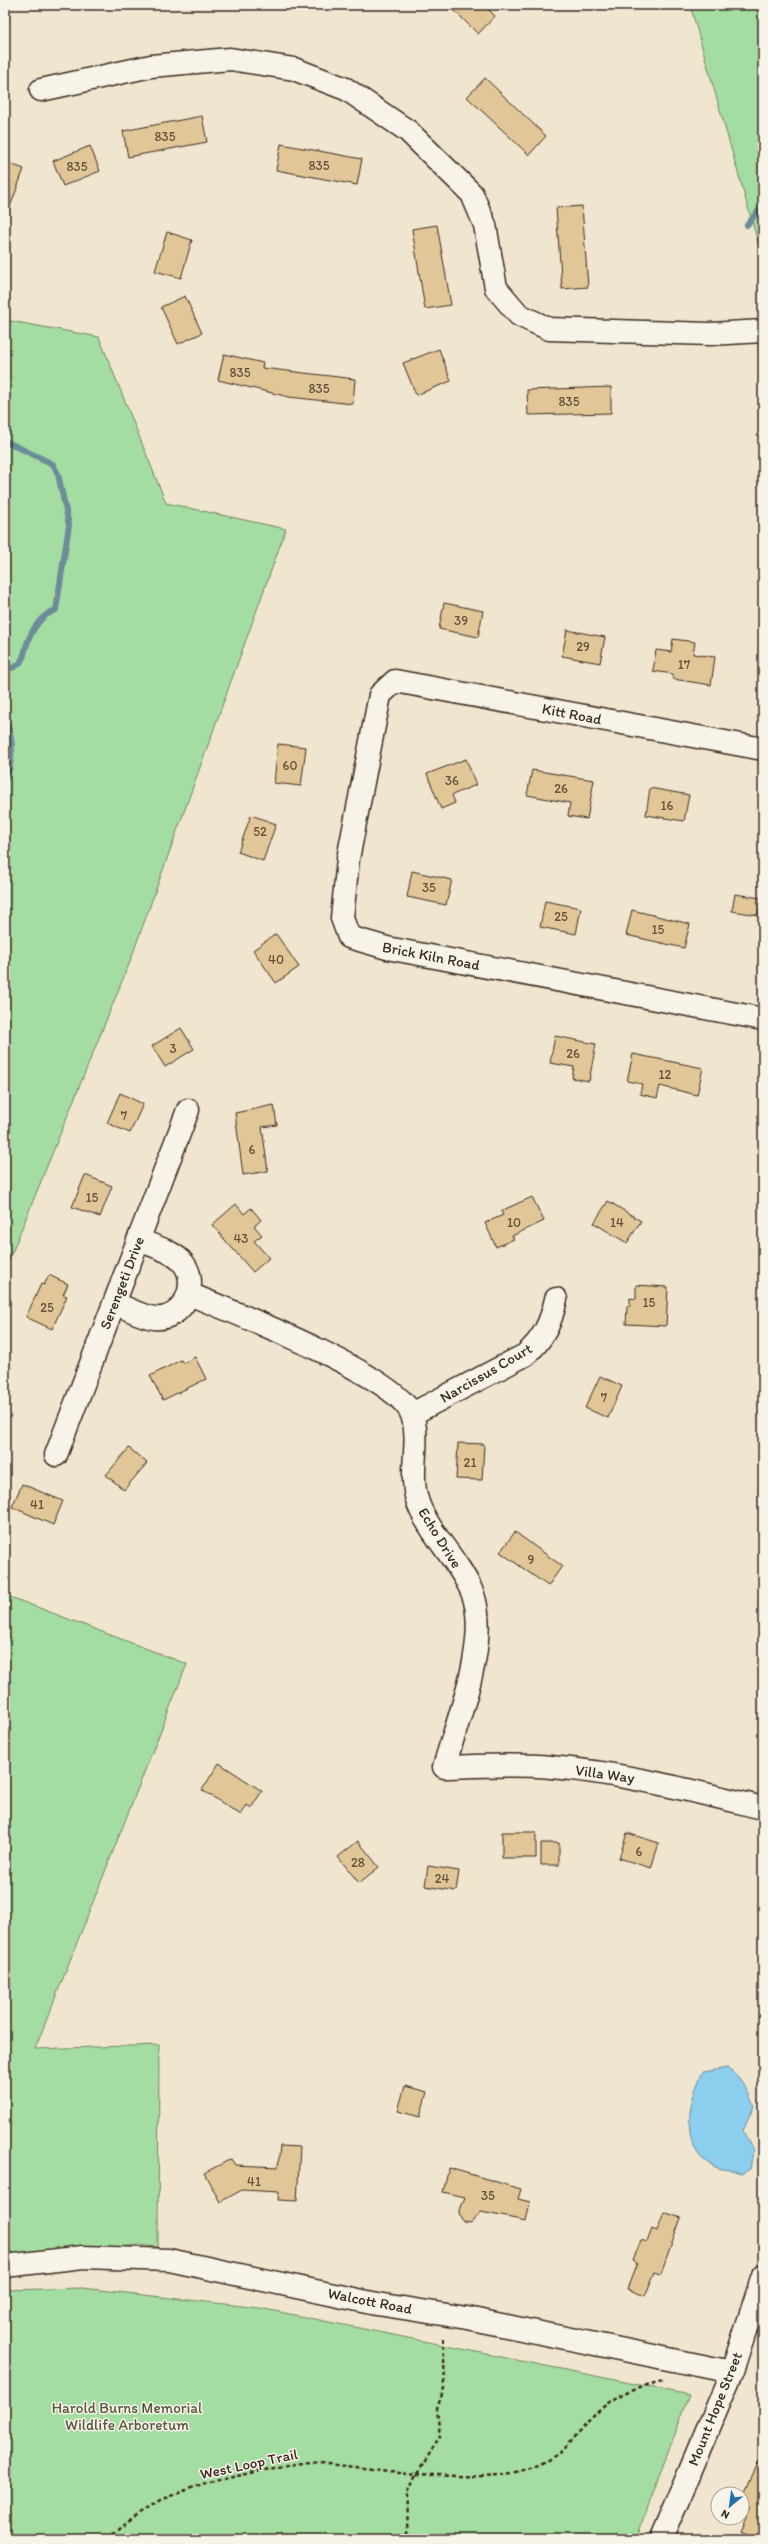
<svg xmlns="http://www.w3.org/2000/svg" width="768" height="2544" viewBox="0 0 768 2544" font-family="Itim,sans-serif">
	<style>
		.green { fill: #a4dda1; stroke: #708460 }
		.water { fill: #8cceed; stroke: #6c8c9a }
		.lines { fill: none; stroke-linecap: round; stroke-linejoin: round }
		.stream { stroke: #6c8c9a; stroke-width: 6 }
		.building { fill: #e1c797; stroke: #3b2a1e }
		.minor-casing { stroke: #3b2a1e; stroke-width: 25 }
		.path { stroke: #3b2a1e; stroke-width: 2.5; stroke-dasharray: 4 3; stroke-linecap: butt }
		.minor { stroke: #f7f3e8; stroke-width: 22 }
		.labels { text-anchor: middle; stroke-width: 3; stroke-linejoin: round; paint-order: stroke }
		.number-label { font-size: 13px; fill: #64513c }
		.street-label { font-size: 15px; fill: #3b2a1e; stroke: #f7f3e8 }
		.park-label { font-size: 15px; fill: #55573f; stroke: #f7f3e8 }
	</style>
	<rect width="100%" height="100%" fill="#f0e6d0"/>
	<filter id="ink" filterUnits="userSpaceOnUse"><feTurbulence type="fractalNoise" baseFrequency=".025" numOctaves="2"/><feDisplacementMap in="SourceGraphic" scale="8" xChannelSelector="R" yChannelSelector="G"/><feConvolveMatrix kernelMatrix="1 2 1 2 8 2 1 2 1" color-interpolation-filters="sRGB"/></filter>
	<g filter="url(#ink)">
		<!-- green -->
		<path class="green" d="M690 5H763V260Z
			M5 320 99 337 166 503 286 529 129 964 5 1270Z
			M5 1595 187 1664 35 2049 159 2045 158 2247 139 2245 5 2258Z
			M82 2288 260 2308 689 2395 636 2539H5V2290Z"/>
		<!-- water -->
		<path class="water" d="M727 2068C741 2075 748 2092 754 2106L743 2131 753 2151 750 2169 742 2174C731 2168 724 2172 711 2165 678 2147 689 2098 703 2072Z"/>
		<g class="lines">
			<!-- stream -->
			<path class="stream" d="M747 225 763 205
				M5 441 53 464 58 474 69 525 56 610C42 614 32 629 27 644 24 651 25 658 19 664 16 667 9 669 5 670
				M5 720C15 738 13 763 5 781"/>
		</g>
		<!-- building -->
		<path class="building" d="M449 5H484L495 16 478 34Z
			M485 78 546 136 529 155 467 97Z
			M202 116 207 142 128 157 123 131Z
			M281 144 362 159 357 185 276 170Z
			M90 146 100 171 63 186 53 161Z
			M5 162 24 169 7 215H5Z
			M582 206 588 287 562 289 556 208Z
			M437 225 451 305 425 309 412 229Z
			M167 232 192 240 181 278 155 271Z
			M185 296 202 333 178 344 161 307Z
			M439 349 451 381 416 395 403 363Z
			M224 354 263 363 262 368 355 379 353 404 289 397 218 380Z
			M611 387V413L528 415 527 390Z
			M444 603 483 611 478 637 439 629Z
			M567 630 605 637 600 663 562 656Z
			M673 639 695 642 693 654 715 657 711 685 673 679V674L653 671 656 650 671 652Z
			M278 744 306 747 301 786 274 783Z
			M466 759 476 785 452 795 455 803 441 809 427 774Z
			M532 770 594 780 587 819 568 816 570 803 527 795Z
			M650 788 689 795 684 821 646 815Z
			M251 815 276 824 263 861 238 852Z
			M412 871 452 880 446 905 407 897Z
			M735 894 761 898 758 915 732 911Z
			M545 901 581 908 576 934 540 927Z
			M632 910 690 924 684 948 626 935Z
			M276 934 299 967 276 983 253 950Z
			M181 1028 194 1049 165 1067 152 1046Z
			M555 1036 596 1044 589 1081 572 1078 574 1067 550 1063Z
			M633 1054 703 1068 697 1095 660 1086 657 1098 640 1094 642 1084 627 1081Z
			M120 1093 143 1104 130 1133 107 1123Z
			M274 1105 277 1125 262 1127 268 1171 243 1175 235 1113Z
			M85 1175 112 1186 100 1217 72 1207Z
			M532 1197 544 1221 512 1236 514 1239 496 1247 485 1223 503 1215 501 1211Z
			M608 1201 641 1221 627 1243 594 1223Z
			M236 1204 244 1214 251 1208 261 1220 254 1226 262 1235 254 1241 269 1258 253 1272 212 1225Z
			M49 1275 68 1284 63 1295 67 1296 52 1329 26 1317 41 1284 44 1285Z
			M636 1285 668 1287 666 1326 626 1324 627 1306H630V1298L636 1299Z
			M195 1357 206 1379 163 1400 150 1376 181 1360 183 1363Z
			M600 1376 622 1386 608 1418 585 1408Z
			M458 1443 484 1444 482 1480 456 1479Z
			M129 1448 147 1463 124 1490 106 1475Z
			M22 1484 63 1501 53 1525 12 1507Z
			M515 1532 562 1566 548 1586 500 1552Z
			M219 1763 262 1791 251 1808 247 1805 241 1815 202 1790Z
			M502 1832H536V1858H502Z
			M627 1833 659 1843 651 1868 619 1858Z
			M358 1841 379 1867 359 1883 338 1857Z
			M541 1843H559V1865H541Z
			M428 1866 459 1871 456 1891 425 1886Z
			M405 2086 427 2092 420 2117 398 2111Z
			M280 2146 300 2147 297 2201 278 2200 279 2192 242 2190 220 2202 204 2173 231 2159 235 2165 278 2167Z
			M449 2168 521 2189 518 2199 530 2202 526 2221 481 2212 471 2223 463 2222 459 2213 465 2197 443 2192Z
			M664 2212 681 2218 661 2274 655 2272 645 2296 627 2289 637 2263 633 2261 641 2240 647 2242 652 2229 657 2231Z
			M763 2454V2539H757L741 2531 752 2507 742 2503V2498Z"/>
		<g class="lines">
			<defs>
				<path id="minor" d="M41 90 151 66 230 59 294 69 346 89 408 131 472 194 485 225 496 288 519 315 549 329 710 334 763 331
					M763 749 395 681 380 695 348 859 342 918 349 937 387 948 763 1019
					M189 1294C231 1311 398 1376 412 1415 422 1444 406 1476 420 1508 433 1538 459 1561 472 1592 491 1638 458 1718 444 1767 480 1766 516 1764 551 1767 623 1773 693 1791 763 1808
					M114 1303C127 1308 140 1316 154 1318 182 1321 200 1286 184 1264 174 1251 153 1246 138 1240
					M412 1414 525 1355C544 1339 551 1322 556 1299
					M56 1455 188 1110
					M5 2266 83 2257 169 2260 377 2304 467 2318 732 2372
					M661 2539 732 2372 763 2276"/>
			</defs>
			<!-- minor casing -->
			<use href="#minor" class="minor-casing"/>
			<!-- path -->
			<path class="path" d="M416 2474C464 2476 513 2483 556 2455 564 2450 572 2439 579 2431 609 2399 619 2391 663 2381
				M417 2474 440 2437 437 2409 445 2385 443 2335
				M107 2539 122 2525 160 2500 205 2483 288 2465 310 2462 416 2474 408 2492 407 2539"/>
			<!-- minor -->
			<use href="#minor" class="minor"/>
		</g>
	</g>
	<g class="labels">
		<!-- number labels -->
		<g class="number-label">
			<text x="165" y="141">835</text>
			<text x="319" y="170">835</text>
			<text x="77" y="171">835</text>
			<text x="240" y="377">835</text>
			<text x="319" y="393">835</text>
			<text x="569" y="406">835</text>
			<text x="461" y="625">39</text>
			<text x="583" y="651">29</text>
			<text x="684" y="669">17</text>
			<text x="290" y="770">60</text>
			<text x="452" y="785">36</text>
			<text x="561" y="793">26</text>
			<text x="667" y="810">16</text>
			<text x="260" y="836">52</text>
			<text x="429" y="892">35</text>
			<text x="561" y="921">25</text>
			<text x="658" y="934">15</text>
			<text x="276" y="964">40</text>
			<text x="173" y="1053">3</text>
			<text x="573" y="1058">26</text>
			<text x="665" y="1079">12</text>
			<text x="124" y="1120">7</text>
			<text x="252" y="1154">6</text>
			<text x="92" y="1202">15</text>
			<text x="514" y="1227">10</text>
			<text x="617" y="1227">14</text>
			<text x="241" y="1243">43</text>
			<text x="649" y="1307">15</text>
			<text x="47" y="1312">25</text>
			<text x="604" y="1402">7</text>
			<text x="470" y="1467">21</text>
			<text x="37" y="1509">41</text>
			<text x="531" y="1564">9</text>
			<text x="639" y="1856">6</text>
			<text x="358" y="1867">28</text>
			<text x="442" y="1883">24</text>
			<text x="254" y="2186">41</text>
			<text x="488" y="2200">35</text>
		</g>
		<!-- street labels -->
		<g class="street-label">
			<text transform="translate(572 714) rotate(11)" y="5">Kitt Road</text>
			<text transform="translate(431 956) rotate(11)" y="5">Brick Kiln Road</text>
			<text transform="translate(122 1283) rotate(-69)" y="5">Serengeti Drive</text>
			<text transform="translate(486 1373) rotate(-30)" y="5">Narcissus Court</text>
			<text transform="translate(440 1538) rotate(58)" y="5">Echo Drive</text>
			<text transform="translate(605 1774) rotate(8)" y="5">Villa Way</text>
			<text transform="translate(370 2301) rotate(11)" y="5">Walcott Road</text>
			<text transform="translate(715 2409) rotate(-68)" y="5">Mount Hope Street</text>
			<text transform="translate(249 2464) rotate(-12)" y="5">West Loop Trail</text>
		</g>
		<!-- park labels -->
		<g class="park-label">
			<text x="127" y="2413">Harold Burns Memorial<tspan x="127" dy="17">Wildlife Arboretum</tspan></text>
		</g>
	</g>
	<!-- margin -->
	<rect width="768" height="2544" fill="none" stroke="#f7f3e8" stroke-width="20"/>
	<rect x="10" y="10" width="748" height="2524" fill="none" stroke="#3b2a1e" stroke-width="1.5" filter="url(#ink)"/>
	<!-- north arrow -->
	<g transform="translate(730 2506) rotate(209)"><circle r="19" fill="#f7f3e8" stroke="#aca397"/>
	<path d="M0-3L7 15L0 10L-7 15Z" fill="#1f6fb2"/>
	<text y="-6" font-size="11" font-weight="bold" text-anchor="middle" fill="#3b2a1e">N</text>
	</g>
</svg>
